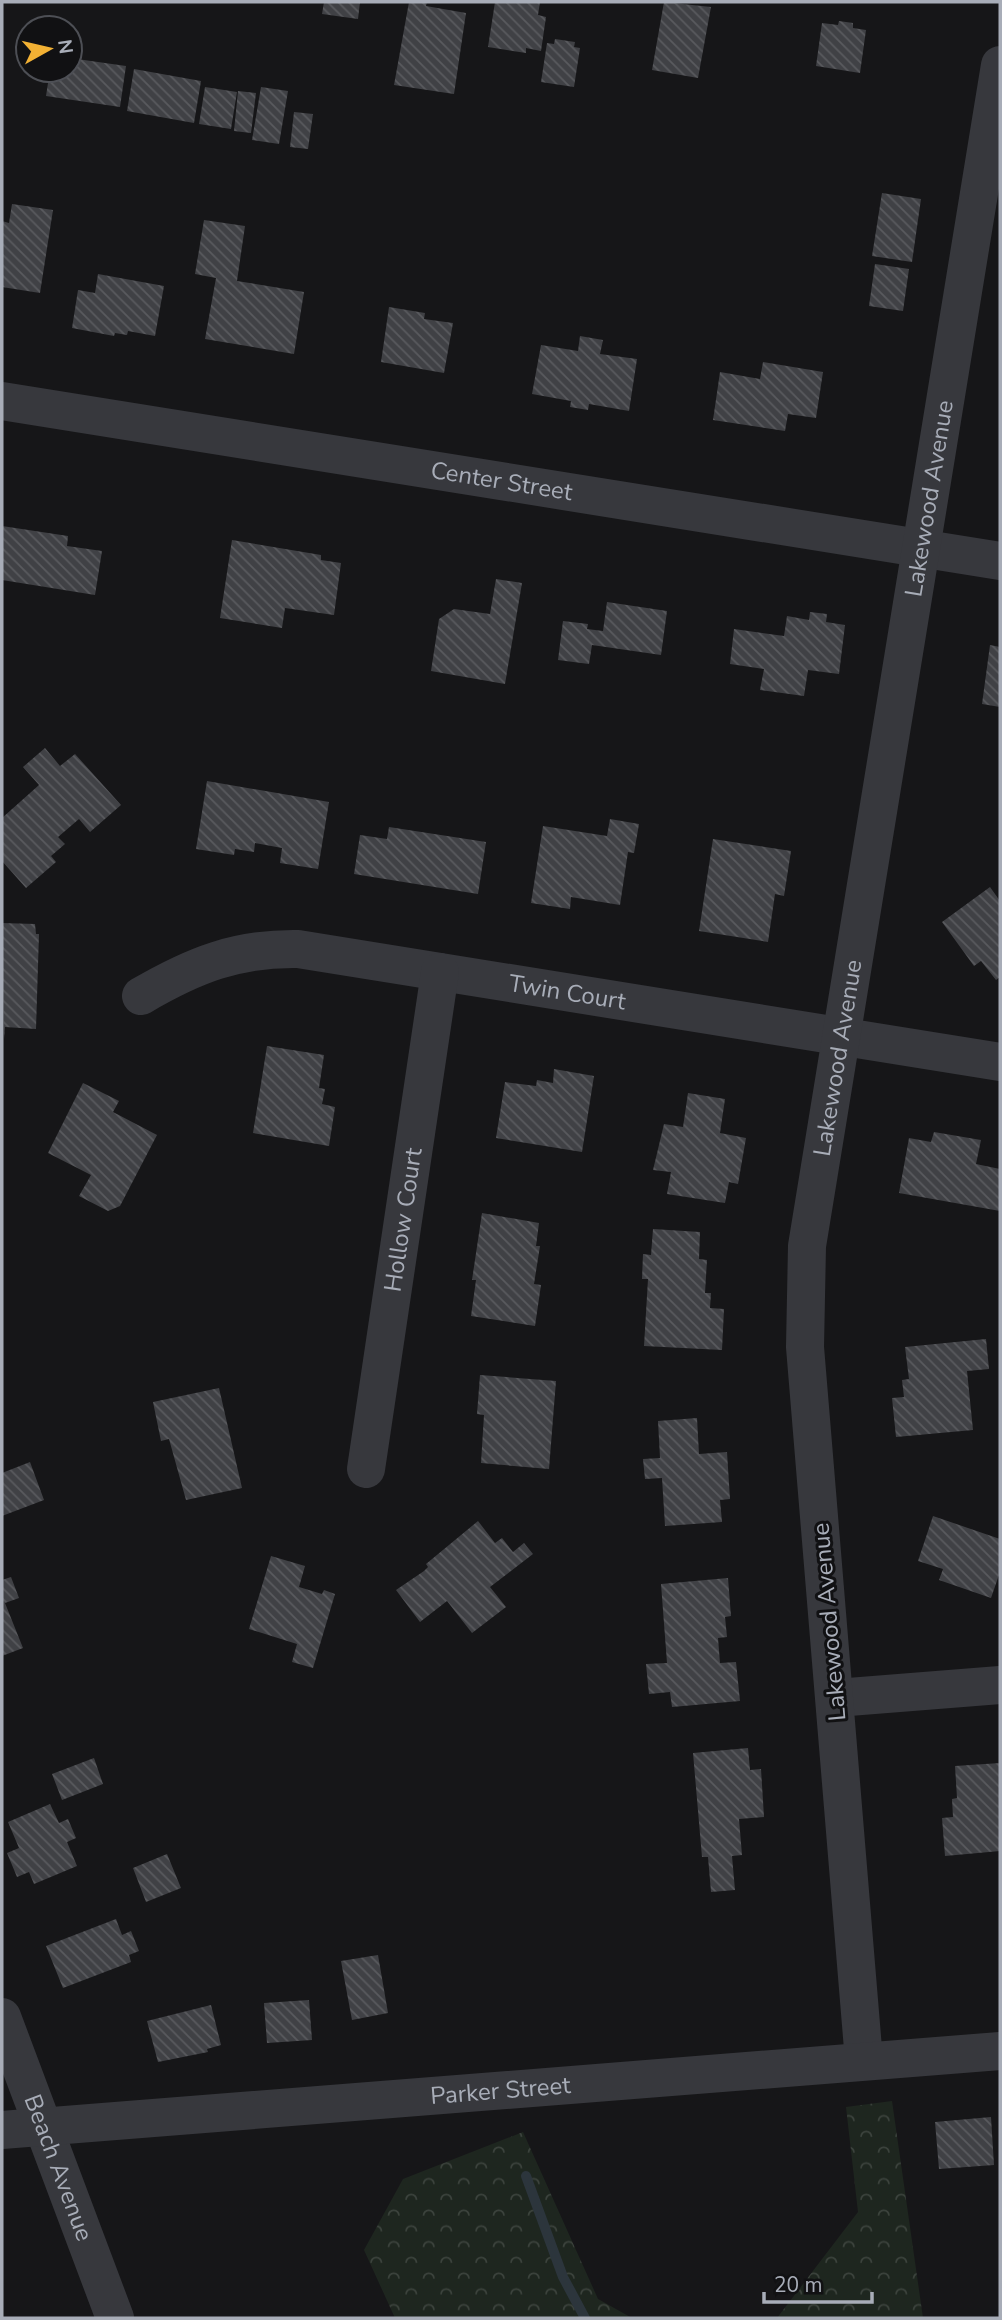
<svg xmlns="http://www.w3.org/2000/svg" width="1002" height="2320" viewBox="0 0 1002 2320" font-family="'Nunito Sans',sans-serif">
	<style>
		.forest { fill: url(#forest-crowns) }
		.lines { fill: none; stroke-linecap: round; stroke-linejoin: round }
		.stream { stroke: #2c353c; stroke-width: 10 }
		.building { fill: url(#building-back-hatch) }
		.minor { stroke: #37383d; stroke-width: 38 }
		.labels { text-anchor: middle; stroke-width: 6; stroke-linejoin: round; paint-order: stroke }
		.street-label { font-size: 24px; fill: #a8adb8; stroke: #111113 }
	</style>
	<defs>
		<pattern id="forest-crowns" width="20" height="18" patternUnits="userSpaceOnUse" patternTransform="scale(1.75)"><rect width="20" height="18" fill="#1e261f"/><path d="M2 6a3 3 0 1 1 6 0M12 15a3 3 0 1 1 6 0" fill="none" stroke="#3c433d"/></pattern>
		<pattern id="building-back-hatch" width="6" height="6" patternUnits="userSpaceOnUse" patternTransform="scale(1.75)"><rect width="6" height="6" fill="#404145"/><path d="M-1 5l2 2M0 0l6 6M5-1l2 2" fill="none" stroke="#595a5e"/></pattern>
	</defs>
	<rect width="100%" height="100%" fill="#161618"/>
	<!-- forest -->
	<path class="forest" d="M892 2101 923 2318H777L858 2212 846 2107Z
		M523 2132 598 2299 632 2318H395L364 2250 403 2179Z"/>
	<g class="lines">
		<!-- stream -->
		<path class="stream" d="M526 2176 563 2277 585 2318"/>
	</g>
	<!-- building -->
	<path class="building" d="M324 2H360L358 19 322 14Z
		M409 2H427L426 6 466 13 454 94 394 85Z
		M495 2H540L538 15 546 17 541 51 526 48V53L488 47Z
		M664 2 711 7 698 78 652 70Z
		M839 21 853 23V28L866 30 860 73 816 66 822 23 838 25Z
		M555 39 575 42 574 47 580 48 574 87 541 82 547 43 554 44Z
		M70 58 126 66 120 107 46 96 50 70H70Z
		M134 69 201 81 194 123 127 111Z
		M205 87 237 92 231 129 199 124Z
		M261 87 288 91 279 144 252 140Z
		M238 91 256 93 251 133 234 131Z
		M294 112 313 114 308 149 290 147Z
		M882 193 921 199 912 262 872 256Z
		M12 204 53 210 40 293 2 287V221L9 223Z
		M204 220 245 226 237 281 304 292 294 354 205 339 216 278 195 274Z
		M875 264 909 269 903 311 869 306Z
		M98 274 164 286 155 336 128 331 127 335 115 333 114 336 72 328 78 290 95 293Z
		M389 307 425 313 424 319 453 323 444 373 381 362Z
		M580 336 603 340 600 354 637 359 629 411 589 404 588 410 570 407 571 401 532 394 541 345 578 351Z
		M763 362 823 372 816 418 788 414 785 431 713 420 720 372 760 379Z
		M2 526 68 536 67 546 102 551 95 595 2 580Z
		M232 540 321 555V560L341 563 334 615 285 608 282 628 220 618Z
		M496 579 522 583 505 684 431 671 439 619 454 609 490 614Z
		M607 602 667 611 661 655 592 645 589 664 558 660 563 621 588 624 587 629 603 631Z
		M810 612 827 614 826 622 845 625 839 674 808 670 804 696 760 690 764 669 730 664 734 629 784 636 787 616 809 620Z
		M990 645 1000 647V707L982 704Z
		M45 748 60 766 75 754 121 805 90 832 79 819 58 837 65 844 51 856 56 862 26 888 2 861V818L39 785 23 767Z
		M207 781 329 802 318 869 280 863 282 848 255 843 254 852 235 849 234 855 196 849Z
		M610 819 639 824 634 853 628 852 620 905 571 897 570 909 531 903 543 826 607 836Z
		M389 827 486 842 478 894 354 874 360 835 387 839Z
		M713 839 791 851 784 896 775 894 768 942 699 931Z
		M990 887 1000 901V977L996 980 981 961 974 966 942 922Z
		M2 923 35 924 36 934H39L36 1029 5 1027 4 1039Z
		M267 1046 324 1055 319 1088 325 1089 322 1104 335 1107 329 1146 253 1133Z
		M554 1069 594 1076 582 1152 496 1138 505 1082 536 1086 537 1080 553 1083Z
		M83 1083 119 1101 113 1112 157 1135 120 1206 108 1211 79 1196 91 1175 48 1153Z
		M688 1093 725 1099 720 1133 746 1138 738 1184 729 1182 725 1203 667 1194 671 1172 653 1170 664 1124 683 1127Z
		M934 1132 981 1140 976 1164 1000 1169V1211L899 1193 909 1138 931 1142Z
		M482 1213 539 1223 536 1246H540L534 1284 541 1285 535 1326 471 1316 476 1280H472Z
		M653 1229 700 1232 699 1259 707 1260 705 1293H711L710 1308 724 1309 722 1350 644 1346 648 1279H642L643 1254 651 1255Z
		M986 1339 989 1369 967 1371 973 1430 896 1437 892 1398 904 1397 902 1380 909 1379 905 1347Z
		M480 1375 556 1381 549 1469 481 1463 484 1415 477 1414Z
		M219 1388 242 1488 186 1500 169 1439 161 1441 153 1402Z
		M697 1418 699 1454 727 1452 730 1499 720 1500 722 1522 665 1526 662 1478 645 1479 643 1459 660 1458 658 1421Z
		M30 1462 44 1500 2 1516V1473Z
		M933 1516 1000 1539V1572L991 1598 939 1580 943 1569 918 1561Z
		M478 1521 495 1543 502 1538 513 1552 524 1543 533 1554 490 1587 506 1607 472 1633 447 1601 420 1622 396 1590 424 1571 428 1567 426 1564Z
		M271 1556 305 1566 299 1587 322 1594 324 1590 335 1594 313 1668 292 1662 297 1644 249 1629Z
		M11 1577 19 1598 5 1603 23 1648 2 1656V1580Z
		M728 1578 731 1616 725 1617 727 1637 718 1638 720 1663 736 1662 740 1701 672 1707 670 1692 649 1694 646 1664 667 1663 661 1584Z
		M748 1748 750 1770 761 1769 764 1817 739 1819 742 1855 732 1856 735 1890 711 1892 708 1857H702L693 1753Z
		M94 1758 103 1784 62 1800 52 1774Z
		M1000 1763V1851L945 1856 942 1818 953 1817 952 1799 957 1798 955 1766Z
		M50 1804 59 1823 68 1819 76 1838 67 1842 77 1866 34 1884 29 1872 17 1877 7 1853 19 1848 8 1822Z
		M167 1854 181 1888 146 1902 133 1868Z
		M116 1919 122 1935 131 1931 139 1951 129 1955 131 1962 63 1988 46 1946Z
		M378 1955 388 2013 352 2020 341 1961Z
		M309 2000 312 2040 267 2043 264 2003Z
		M211 2005 221 2045 207 2049 208 2052 158 2062 147 2021Z
		M991 2117 994 2165 939 2169 935 2122Z"/>
	<g class="lines">
		<!-- minor -->
		<g class="minor">
			<path id="s1" d="M2 401 1000 561"/>
			<path id="s2" d="M141 996C194 965 237 948 298 949L1000 1062"/>
			<path id="s3" d="M366 1469 440 972"/>
			<path d="M836 1698 1000 1685"/>
			<path id="s4" d="M2 2017 115 2318"/>
			<path id="s5" d="M864 2061 805 1347 807 1246 1000 65"/>
			<path id="s6" d="M2 2130 1000 2051"/>
		</g>
	</g>
	<g class="labels">
		<!-- street labels -->
		<g class="street-label">
			<text dy="8" stroke="none"><textPath href="#s1" startOffset="506">Center Street</textPath></text>
			<text dy="8" stroke="none"><textPath href="#s5" startOffset="1575">Lakewood Avenue</textPath></text>
			<text dy="8" stroke="none"><textPath href="#s2" startOffset="439">Twin Court</textPath></text>
			<text dy="8" stroke="none"><textPath href="#s5" startOffset="1008">Lakewood Avenue</textPath></text>
			<text dy="8" stroke="none"><textPath href="#s3" startOffset="252">Hollow Court</textPath></text>
			<text transform="translate(829 1622) rotate(-95)" y="8">Lakewood Avenue</text>
			<text dy="8" stroke="none"><textPath href="#s6" startOffset="500">Parker Street</textPath></text>
			<text dy="8" stroke="none"><textPath href="#s4" startOffset="161">Beach Avenue</textPath></text>
		</g>
	</g>
	<!-- border -->
	<rect width="1002" height="2320" fill="none" stroke="#a8adb8" stroke-width="7"/>
	<!-- north arrow -->
	<g transform="translate(49 49) rotate(82)"><circle r="33" fill="#111113" stroke="#4d4f55" stroke-width="2"/>
	<path d="M0-5L12 26L0 18L-12 26Z" fill="#f2b134"/>
	<text y="-10" font-size="19" font-weight="bold" text-anchor="middle" fill="#a8adb8">N</text>
	</g>
	<!-- scale -->
	<path d="M764 2292v10h108v-10" fill="none" stroke="#a8adb8" stroke-width="3.5"/>
	<text x="774" y="2292" font-size="21" fill="#a8adb8" stroke="#111113" stroke-width="5" paint-order="stroke">20 m</text>
</svg>
